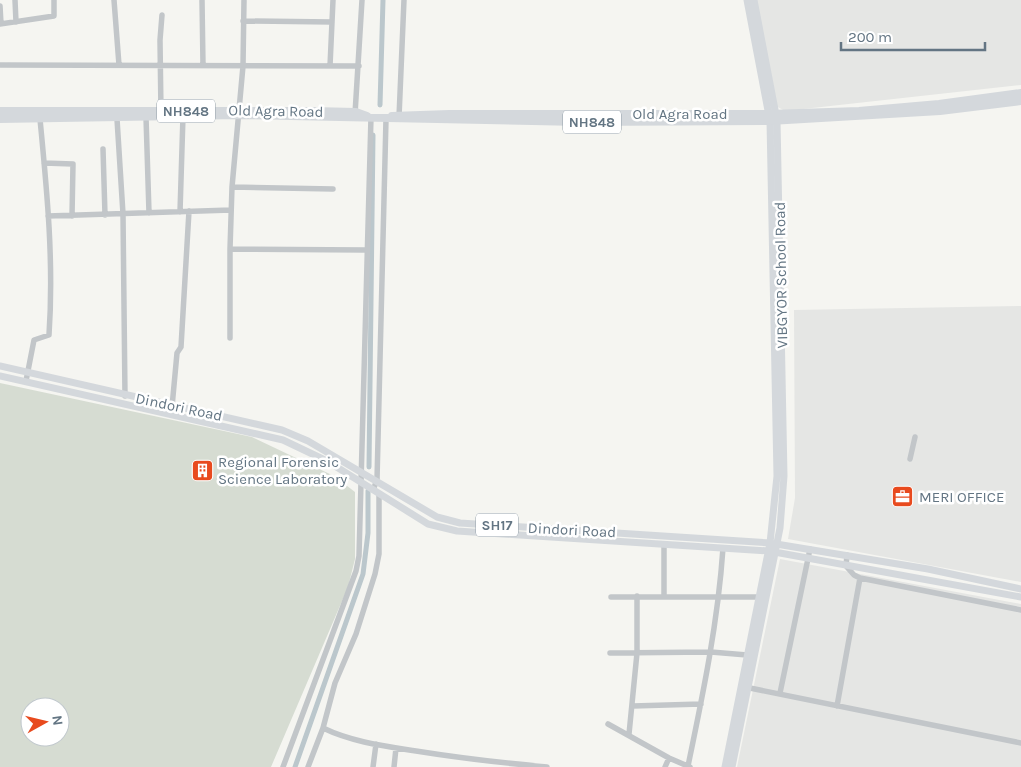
<svg xmlns="http://www.w3.org/2000/svg" width="1021" height="767" viewBox="0 0 1021 767" font-family="Karla,sans-serif">
	<style>
		.built { fill: #e5e6e4 }
		.green { fill: #d6dcd2; fill-rule: evenodd }
		.lines { fill: none; stroke-linecap: round; stroke-linejoin: round }
		.canal { stroke: #bbc7cc; stroke-width: 5 }
		.minor { stroke: #c2c6c9; stroke-width: 5.5 }
		.major { stroke: #d4d8dc; stroke-width: 7 }
		.highway { stroke: #d4d8dc; stroke-width: 8 }
		.labels { text-anchor: middle; stroke-width: 5; stroke-linejoin: round; paint-order: stroke }
		.shield { fill: #fff; stroke: #929ea8; stroke-width: 1 }
		.shield-label { font-size: 14px; font-weight: bold; fill: #637583 }
		.street-label { font-size: 15px; fill: #637583; stroke: #fff }
		.poi-label { font-size: 15px; fill: #637583; stroke: #fff; text-anchor: start }
	</style>
	<rect width="100%" height="100%" fill="#f5f5f1"/>
	<!-- built -->
	<path class="built" d="M752 0H1021V85L785 111 776 106Z
		M1021 306V582L788 539 795 498 794 310Z
		M780 559 1021 604V767H737Z"/>
	<!-- green -->
	<path class="green" d="M0 383 252 437 334 476 355 492V559L348 587 271 767H0ZM30 707H60V737H30Z"/>
	<g class="lines">
		<!-- canal -->
		<path class="canal" d="M380 105 383 0
			M369 467 373 135
			M295 767 363 574 368 533V491"/>
		<!-- minor -->
		<path class="minor" d="M15 0 16 22
			M114 0 119 65
			M202 0 203 65
			M244 0 243 66 232 187 230 249 366 250
			M0 6 1 24
			M243 21 332 22
			M0 24 54 16V0
			M0 65 359 66
			M330 66 333 0
			M161 113 160 40 162 15
			M355 114 362 0
			M146 117 149 213
			M399 117 404 0
			M117 119 123 214 125 396
			M103 149 105 215
			M44 163 73 164 72 216
			M232 187 333 189
			M180 212 183 116
			M48 216 231 210
			M230 338V249
			M26 381 34 340 49 335C54 262 47 191 40 119
			M172 407 177 353 181 347 189 211
			M910 459 915 437
			M373 490 377 480 386 119
			M379 494V554L375 574 356 634 335 683 323 728C352 742 384 746 416 751 460 758 503 763 547 767
			M664 544V596
			M847 555 846 566 854 575 860 578 1021 610
			M611 597H759
			M610 653 711 652 747 655
			M745 687 1021 743
			M780 693 810 549
			M633 706 701 704
			M837 706 860 578
			M608 724 669 758 690 767
			M629 734 637 653V596
			M688 766C703 694 718 622 723 548
			M283 767 356 571 359 556 371 117
			M308 767 323 728
			M373 767 376 744
			M394 767 396 748
			M665 767 669 758"/>
		<!-- major -->
		<path class="major" d="M0 366 282 430 308 441 437 517 460 523 770 543 928 569 1021 589
			M0 376 283 440 327 461 428 524 457 531 769 551 1021 597
			M725 767 770 543 777 476 770 121 747 0
			M732 767 780 528 784 476 777 120 754 0"/>
		<!-- highway -->
		<path class="highway" d="M0 111H312L356 112 367 116
			M392 116 449 114H769L859 111 939 104 1021 93
			M0 119 239 115 580 122 770 121 940 111 1021 101"/>
	</g>
	<!-- icons -->
	<defs>
		<symbol id="building-square" viewBox="-11 -11 22 22"><rect x="-9" y="-9" width="18" height="18" rx="4" fill="#e84a1e" stroke="#fff"/><path d="M-4-6H4V6H1V3H-1V6H-4ZM-2.5-4.3h1.7v1.8h-1.7ZM.8-4.3h1.7v1.8H.8ZM-2.5-1h1.7V.8h-1.7ZM.8-1h1.7V.8H.8Z" fill="#fff"/></symbol>
		<symbol id="office-square" viewBox="-11 -11 22 22"><rect x="-9" y="-9" width="18" height="18" rx="4" fill="#e84a1e" stroke="#fff"/><path d="M-6-3h4V-5.5h4V-3h4V5H-6ZM-1-4.5V-3h2v-1.5ZM-6 0V1H6V0Z" fill="#fff"/></symbol>
	</defs>
	<g fill-rule="evenodd">
		<use href="#building-square" x="190" y="458" width="25" height="25"/>
		<use href="#office-square" x="890" y="484" width="25" height="25"/>
	</g>
	<g class="labels">
		<!-- shield labels -->
		<g class="shield">
			<rect x="157" y="99.5" width="58" height="23" rx="4"/>
			<rect x="563" y="110.5" width="58" height="23" rx="4"/>
			<rect x="476" y="513.5" width="42" height="23" rx="4"/>
		</g>
		<g class="shield-label">
			<text x="186" y="116">NH848</text>
			<text x="592" y="127">NH848</text>
			<text x="497" y="530">SH17</text>
		</g>
		<!-- street labels -->
		<g class="street-label">
			<text transform="translate(276 111) rotate(1)" y="5">Old Agra Road</text>
			<text x="680" y="119">Old Agra Road</text>
			<text transform="translate(781 275) rotate(-91)" y="5">VIBGYOR School Road</text>
			<text transform="translate(179 407) rotate(12)" y="5">Dindori Road</text>
			<text transform="translate(572 530) rotate(3)" y="5">Dindori Road</text>
		</g>
		<!-- poi labels -->
		<g class="poi-label">
			<text x="218" y="467">Regional Forensic<tspan x="218" dy="17">Science Laboratory</tspan></text>
			<text x="919" y="502">MERI OFFICE</text>
		</g>
	</g>
	<!-- north arrow -->
	<g transform="translate(45 722) rotate(82)"><circle r="24" fill="#ffffff" stroke="#c1c8cd"/>
	<path d="M0-4L9 19L0 12L-9 19Z" fill="#e84a1e"/>
	<text y="-8" font-size="14" font-weight="bold" text-anchor="middle" fill="#637583">N</text>
	</g>
	<!-- scale -->
	<path d="M841 42v8h144v-8" fill="none" stroke="#637583" stroke-width="2.5"/>
	<text x="848" y="42" font-size="15" fill="#637583" stroke="#ffffff" stroke-width="4" paint-order="stroke">200 m</text>
</svg>
